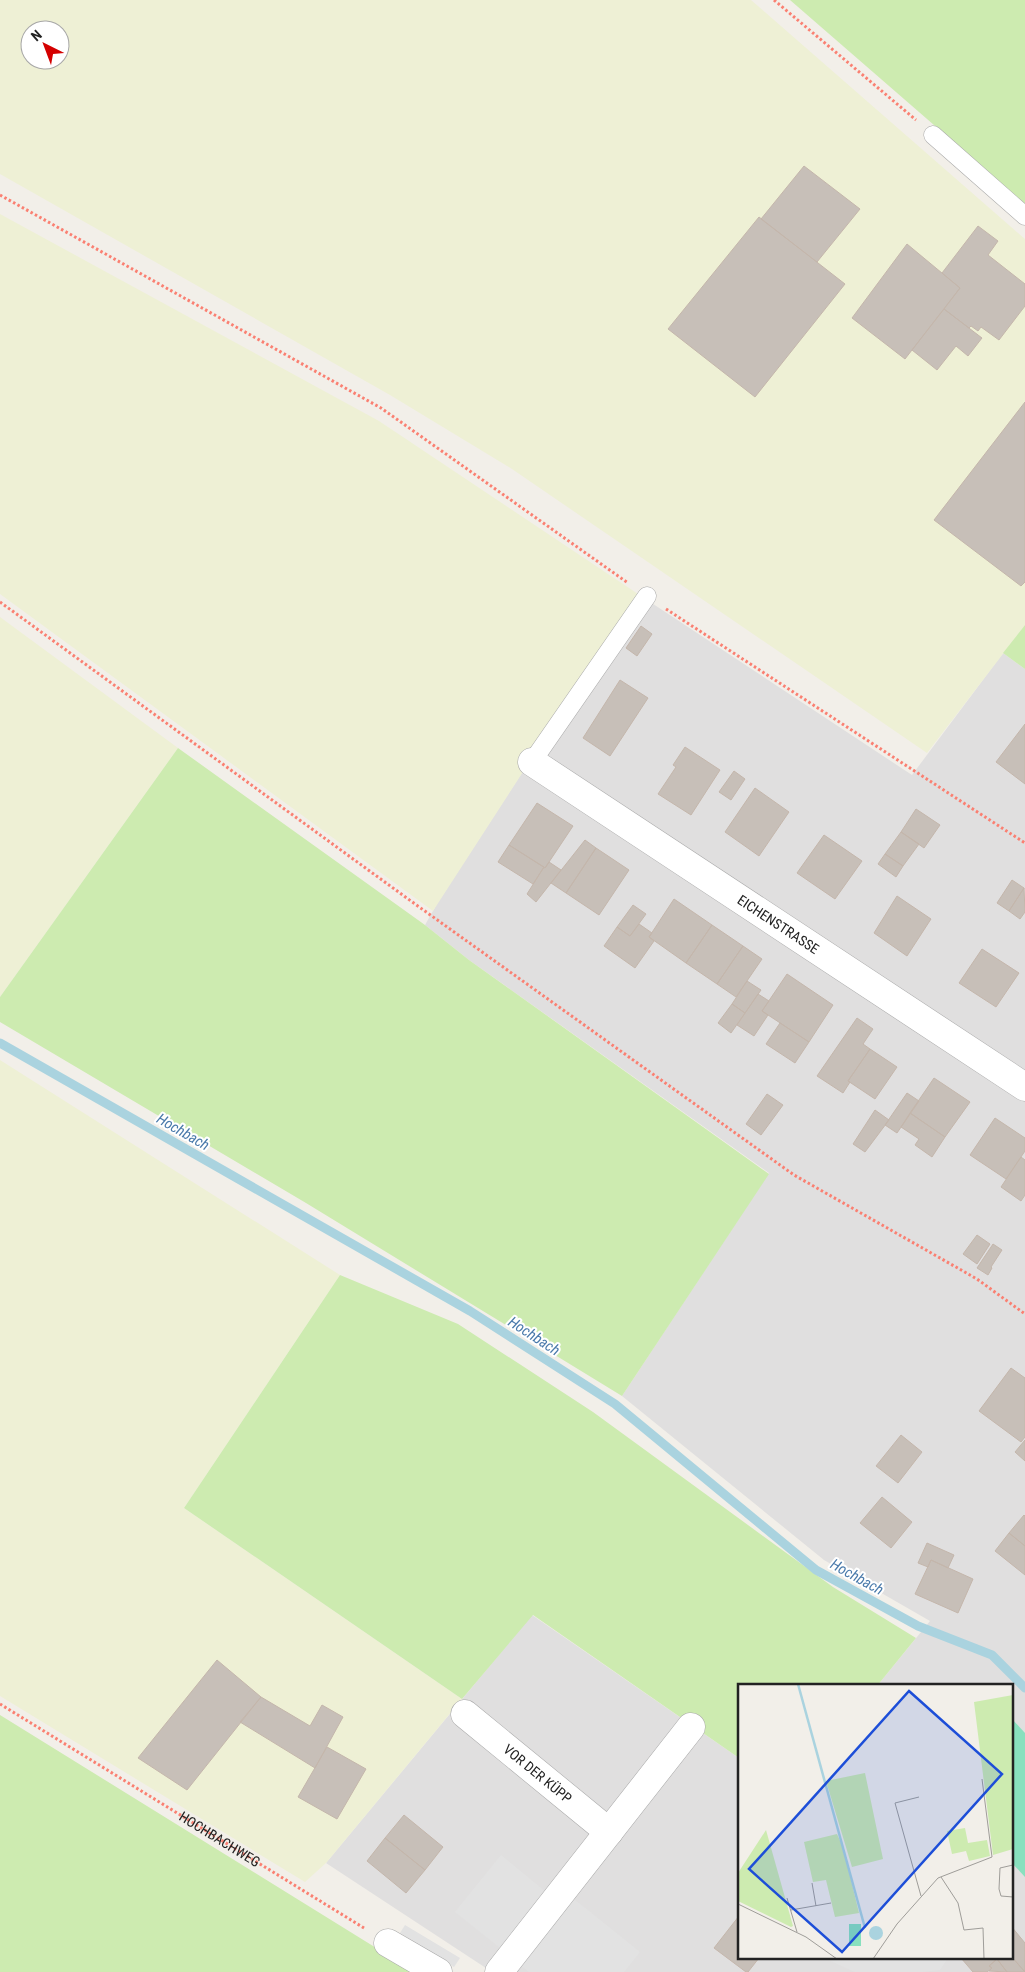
<svg xmlns="http://www.w3.org/2000/svg" width="1025" height="1972" viewBox="0 0 1025 1972" font-family="'Roboto Condensed',sans-serif">
	<style>
		.residential { fill: #e0dfdf }
		.farmland { fill: #eef0d5; fill-rule: evenodd }
		.grass { fill: #cdebb0 }
		.pitch { fill: #88e0be }
		.parking { fill: #e2e2e2 }
		.lines { fill: none; stroke-linecap: round; stroke-linejoin: round }
		.stream { stroke: #aad3df; stroke-width: 9 }
		.building { fill: #c7bfb8; stroke: #c4b6ab }
		.lane-casing { stroke: #a9a9a9; stroke-width: 19 }
		.street-casing { stroke: #a9a9a9; stroke-width: 29 }
		.path { stroke: #fa8072; stroke-width: 3; stroke-dasharray: 2.5 2.5; stroke-linecap: butt }
		.lane { stroke: #fff; stroke-width: 18 }
		.street { stroke: #fff; stroke-width: 28 }
		.labels { text-anchor: middle; stroke-width: 4; stroke-linejoin: round; paint-order: stroke }
		.street-label { font-size: 14px; fill: #222; stroke: #fff }
		.water-label { font-size: 15px; font-style: italic; fill: #4a7aab; stroke: #fff }
		.inset-river { fill: none; stroke: #aad3df; stroke-width: 2.5 }
		.inset-road { fill: none; stroke: #9f9d99; stroke-width: 1 }
		.view { fill: #1d4ed8; fill-opacity: 0.15; stroke: #1d4ed8; stroke-width: 2.5 }
		.inset-edge { fill: none; stroke: #222; stroke-width: 2.5 }
	</style>
	<rect width="100%" height="100%" fill="#f2efe9"/>
	<!-- residential -->
	<path class="residential" d="M638 594 912 775 1003 653 1025 669V1972H492L326 1863 532 1615 739 1758V1958H1011V1686H877L930 1621 824 1560 622 1396 769 1173 469 960 425 925 438 902Z"/>
	<!-- farmland -->
	<path class="farmland" d="M0 0H751L1025 239V625L927 753 512 469 390 395 0 174ZM30 30H60V60H30Z
		M0 214 379 421 638 594 433 911 0 594Z
		M0 617 178 748 0 997Z
		M0 1060 340 1275 184 1508 462 1699 326 1863 305 1882 0 1696Z"/>
	<!-- grass -->
	<path class="grass" d="M790 0H1025V204Z
		M1025 625V669L1003 653Z
		M178 748 425 925 469 960 769 1174 622 1396 306 1203 0 1022V997Z
		M340 1275 458 1324 593 1412 833 1587 916 1638 877 1686H739V1758L533 1615 462 1699 184 1508Z
		M0 1715 415 1972H0Z"/>
	<!-- pitch -->
	<path class="pitch" d="M1011 1718 1025 1733V1877L1011 1862Z"/>
	<!-- parking -->
	<path class="parking" d="M501 1855 546 1892 500 1948 455 1912Z
		M574 1899 640 1952 624 1972H529L520 1965Z
		M405 1925 460 1958 454 1967 400 1933Z
		M824 1958H948L940 1970 922 1972H855Z"/>
	<g class="lines">
		<!-- stream -->
		<path class="stream" d="M0 1043 470 1311 615 1404 816 1570 918 1626 992 1655 1025 1688"/>
	</g>
	<!-- building -->
	<path class="building" d="M804 166 860 209 817 262 761 219Z
		M759 217 845 284 755 397 668 329Z
		M978 226 998 241 988 255 1025 284V306L999 340 981 327 978 331 971 326 969 328 944 309 960 288 942 273Z
		M907 244 960 288 905 359 852 318Z
		M944 309 982 338 968 356 956 346 937 370 912 350Z
		M1025 402V582L1021 586 934 520Z
		M641 626 652 634 637 656 626 648Z
		M620 680 648 698 610 756 583 738Z
		M1025 724V784L996 762Z
		M685 747 720 770 691 815 658 794 676 767 673 765Z
		M734 771 745 779 731 800 719 792Z
		M755 788 789 812 759 856 725 832Z
		M537 803 573 826 545 868 509 845Z
		M916 809 940 825 924 848 901 832Z
		M901 832 919 844 903 866 885 854Z
		M824 835 862 861 835 899 797 873Z
		M585 840 596 848 566 893 551 883Z
		M509 845 544 867 533 884 498 862Z
		M596 848 629 870 599 915 566 893Z
		M885 854 903 866 896 877 878 864Z
		M549 862 561 870 536 902 527 894 544 867 545 868Z
		M1012 880 1024 888 1009 911 997 903Z
		M1024 888 1025 912 1020 919 1009 911Z
		M897 896 931 919 907 956 874 933Z
		M674 899 712 925 686 963 649 937Z
		M633 905 646 914 630 936 617 927Z
		M639 924 652 933 649 937 654 941 635 968 604 946 617 927 630 936Z
		M712 925 743 946 717 984 686 963Z
		M743 946 762 959 736 997 717 984Z
		M982 949 1019 973 996 1007 959 983Z
		M787 974 833 1005 809 1042 762 1011Z
		M747 981 761 990 745 1013 732 1004Z
		M758 994 769 1001 762 1011 768 1015 754 1036 737 1025Z
		M732 1004 745 1013 731 1033 718 1023Z
		M857 1018 873 1029 863 1044 870 1049 848 1081 850 1082 843 1093 817 1076Z
		M780 1023 809 1042 795 1063 766 1044Z
		M870 1049 897 1067 875 1099 848 1081Z
		M934 1078 970 1102 945 1137 910 1113Z
		M907 1093 919 1101 897 1133 885 1125Z
		M767 1094 783 1105 761 1135 746 1124Z
		M875 1110 889 1120 865 1152 853 1144Z
		M910 1113 945 1137 932 1157 915 1145 919 1139 901 1127Z
		M995 1118 1025 1138V1151L1006 1179 970 1155Z
		M1021 1157 1025 1160V1195L1021 1201 1001 1187Z
		M977 1235 990 1244 977 1264 963 1254Z
		M993 1244 1002 1250 991 1267 992 1268 988 1275 977 1268Z
		M1011 1368 1025 1378V1437L1021 1442 979 1411Z
		M901 1435 922 1452 898 1483 876 1466Z
		M1025 1440V1461L1015 1452Z
		M882 1497 912 1522 891 1548 860 1523Z
		M1024 1515 1025 1516V1546L1009 1533Z
		M1009 1533 1025 1546V1575L995 1551Z
		M927 1543 954 1555 948 1568 931 1560 928 1567 918 1563Z
		M931 1560 973 1579 958 1613 915 1594Z
		M217 1660 261 1697 187 1790 138 1758Z
		M261 1697 310 1726 322 1705 343 1717 315 1768 240 1722Z
		M327 1747 366 1769 337 1819 298 1797Z
		M404 1815 443 1847 425 1870 385 1838Z
		M385 1838 425 1870 406 1893 367 1861Z
		M739 1916V1958H759L748 1972H746L714 1948Z
		M1011 1926 1025 1943V1972L1011 1956Z
		M1011 1956 1025 1972H1007L997 1959 1011 1958Z
		M961 1958H998L989 1966 992 1968 987 1972H973Z
		M997 1959 1007 1972 989 1971 992 1968 989 1966Z"/>
	<g class="lines">
		<defs>
			<path id="lane" d="M933 135 1025 216
				M532 762 647 596"/>
			<g id="street">
				<path id="s2" d="M532 762 1025 1087"/>
				<path id="s3" d="M465 1714 609 1832"/>
				<path d="M388 1943 438 1972"/>
				<path d="M499 1972 691 1727"/>
			</g>
		</defs>
		<!-- lane casing -->
		<use href="#lane" class="lane-casing"/>
		<!-- street casing -->
		<use href="#street" class="street-casing"/>
		<!-- path -->
		<g class="path">
			<path d="M774 0 916 120"/>
			<path d="M0 195 381 408 628 583"/>
			<path d="M0 602 415 904 794 1175 977 1279 1025 1314"/>
			<path d="M666 609 1025 843"/>
			<path id="s1" d="M0 1704 364 1928"/>
		</g>
		<!-- lane -->
		<use href="#lane" class="lane"/>
		<!-- street -->
		<use href="#street" class="street"/>
	</g>
	<g class="labels">
		<!-- street labels -->
		<g class="street-label">
			<text dy="5" stroke="none"><textPath href="#s2" startOffset="295">EICHENSTRASSE</textPath></text>
			<text dy="5" stroke="none"><textPath href="#s3" startOffset="94">VOR DER KÜPP</textPath></text>
			<text dy="5" stroke="none"><textPath href="#s1" startOffset="258">HOCHBACHWEG</textPath></text>
		</g>
		<!-- water labels -->
		<g class="water-label">
			<text transform="translate(183 1132) rotate(30)" y="5">Hochbach</text>
			<text transform="translate(534 1336) rotate(33)" y="5">Hochbach</text>
			<text transform="translate(857 1577) rotate(29)" y="5">Hochbach</text>
		</g>
	</g>
	<!-- overview -->
	<g transform="translate(738 1684)">
		<rect width="275" height="275" fill="#f2efe9"/>
		<path d="M275 11V165L255 171 236 18ZM127 89 145 175 114 183 88 97ZM227 144 230 159 249 156 252 172 231 177 228 167 214 170 209 147ZM28 146 55 242 53 243 0 217V189ZM99 150 105 163 121 229 97 233 88 196 75 198 66 158Z" fill="#cdebb0"/>
		<path d="M111 240H123V262H111Z" fill="#88e0be"/>
		<path d="M131 249a7 7 0 1 1 14 0a7 7 0 1 1-14 0Z" fill="#aad3df"/>
		<path class="inset-river" d="M60 0 127 244"/>
		<path class="inset-road" d="M181 113 157 119 183 212M275 181 262 184 261 205 263 212 275 213M203 193 220 219 226 246 245 244 246 275M74 199 78 222M49 214 59 248M0 220 68 253 99 275M53 226 93 219M135 275 159 240 200 194 254 173 244 95"/>
		<path class="view" d="M171 7 264 90 104 268 11 185Z"/>
		<rect width="275" height="275" class="inset-edge"/>
	</g>
	<!-- north arrow -->
	<g transform="translate(45 45) rotate(318)"><circle r="24" fill="#ffffff" stroke="#a7a7a7"/>
	<path d="M0-4L9 19L0 12L-9 19Z" fill="#d40000"/>
	<text y="-8" font-size="14" font-weight="bold" text-anchor="middle" fill="#222222">N</text>
	</g>
</svg>
